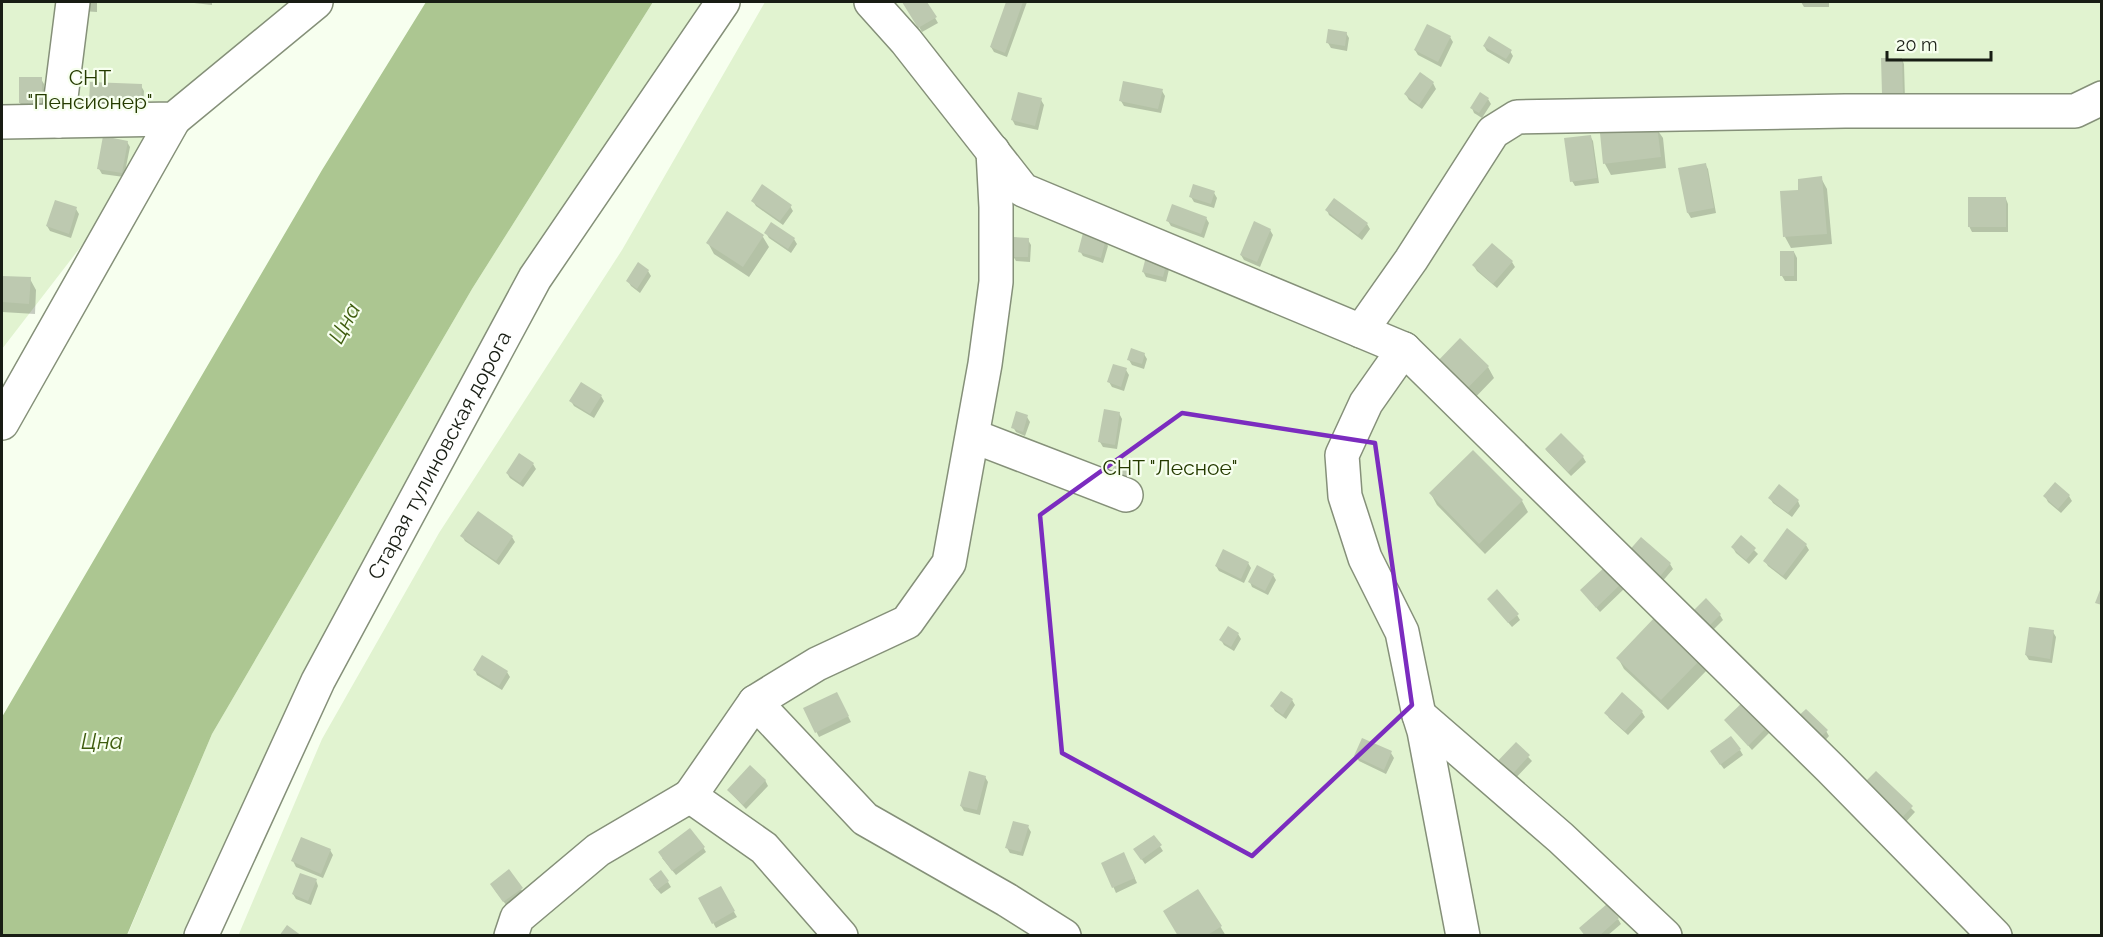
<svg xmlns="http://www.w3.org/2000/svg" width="2103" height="937" viewBox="0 0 2103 937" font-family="Raleway,sans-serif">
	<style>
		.green { fill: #e1f3d0 }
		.water { fill: #acc691 }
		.shadow { fill: #0003 }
		.building { fill: #bdc9b0 }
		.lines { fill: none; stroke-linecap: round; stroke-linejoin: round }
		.minor-casing { stroke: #859079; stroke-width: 36 }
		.minor { stroke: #fff; stroke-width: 33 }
		.marked { fill: none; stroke: #7b2cbf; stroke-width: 4.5; stroke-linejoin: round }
		.labels { text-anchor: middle; stroke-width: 4.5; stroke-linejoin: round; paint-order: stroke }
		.park-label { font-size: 21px; fill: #253b00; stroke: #f7ffef }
		.street-label { font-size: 21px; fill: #181d14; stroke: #f7ffef }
		.water-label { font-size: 22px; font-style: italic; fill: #3e5c0e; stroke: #f7ffef }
	</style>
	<rect width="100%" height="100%" fill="#f7ffef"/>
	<!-- green -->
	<path class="green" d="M2 2H301L170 131 2 349Z
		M653 2H713L246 796 182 935 127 936 212 734 472 289Z
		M765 2H2101V935L238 936 322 739 439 533 622 250Z"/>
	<!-- water -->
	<path class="water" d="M426 2H653L472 289 212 734 127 935H2V717L322 170Z"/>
	<!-- shadow -->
	<path class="shadow" d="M78 2H97V12L81 11Z
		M193 2H212V5L194 3Z
		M904 2H926L938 23 922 32Z
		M1007 2H1027L1007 57 994 52 991 47Z
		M1801 2H1829V7H1804Z
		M1346 33 1349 38 1347 51 1331 48 1328 43Z
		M1450 37 1453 42 1441 67 1418 55 1415 50Z
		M1484 46 1510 51 1513 56 1509 64 1487 51Z
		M1902 59 1904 64 1905 99H1887L1884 93Z
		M41 79 44 84V109L23 108 20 103Z
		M1433 83 1436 89 1422 109 1409 100 1406 95Z
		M141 86 144 91 143 109 94 107 91 102Z
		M1162 91 1165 96 1161 113 1124 106 1121 101Z
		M1488 99 1491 104 1482 118 1474 113 1472 108Z
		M1041 100 1044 105 1038 130 1015 125 1012 119Z
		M1656 128 1663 138 1666 168 1611 175 1605 164 1601 135Z
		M1590 136 1593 141 1599 183 1575 186 1572 181Z
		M127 142 130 147 124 177 102 174 99 169Z
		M1705 164 1708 169 1716 213 1691 218 1688 213Z
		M1821 178 1827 189 1832 244 1791 248 1785 237Z
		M1214 193 1217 198 1214 208 1194 202 1191 197Z
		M2006 199 2008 204V232H1972L1969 226Z
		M753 201 790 206 793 211 783 225 756 206Z
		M76 209 79 214 71 238 50 231 47 226Z
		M1327 210 1367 224 1370 229 1362 240 1329 215Z
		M1206 218 1209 223 1204 238 1171 226 1168 221Z
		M1270 230 1273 235 1260 267 1244 260 1241 255Z
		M766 233 794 239 797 244 791 253 769 238Z
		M763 237 769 247 749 277 714 254 708 243Z
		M1028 240 1031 245 1030 262 1016 261 1013 256Z
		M1105 241 1108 246 1103 263 1083 256 1080 251Z
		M1493 245 1512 262 1515 267 1497 288 1477 271 1474 266Z
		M1794 252 1797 258V281H1785L1782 276Z
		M1170 265 1166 282 1146 277 1143 271Z
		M648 271 651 276 640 293 631 286 628 281Z
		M2 277 30 279 36 290 35 314 2 312Z
		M1144 354 1147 359 1144 369 1132 365 1129 360Z
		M1488 367 1494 378 1469 404 1441 377Z
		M1126 370 1129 375 1124 391 1112 387 1109 382Z
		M601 396 604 401 594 418 574 406 571 401Z
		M1119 413 1122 419 1117 449 1103 447 1100 442Z
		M1027 417 1030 422 1025 436 1016 432 1013 427Z
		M1546 450 1583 457 1586 462 1571 476Z
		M1473 452 1522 501 1528 512 1485 554 1437 505 1431 494Z
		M533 464 536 469 523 487 510 478 507 473Z
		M2045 496H2069L2072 501 2061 513 2048 502Z
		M1770 498 1798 501 1800 506 1792 517 1773 503Z
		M462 536 512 537 515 542 499 565 465 541Z
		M1741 537 1758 554 1749 564 1736 553 1733 548Z
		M1641 539 1670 564 1673 569 1661 583Z
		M1806 545 1809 550 1786 580 1768 566 1765 561Z
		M1248 563 1251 568 1244 583 1219 571 1216 566Z
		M1607 567 1625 588 1600 612 1582 591Z
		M1273 575 1276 580 1268 595 1252 587 1250 582Z
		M1488 599 1517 615 1520 620 1512 627Z
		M1720 615 1723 620 1705 638 1687 618Z
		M1656 618 1707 670 1668 710 1624 669 1618 658Z
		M2053 632 2056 637 2052 663 2029 660 2026 655Z
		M1238 634 1241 639 1234 651 1224 645 1221 640Z
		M475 670 507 672 510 677 502 690 477 675Z
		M837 694 851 722 819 737 805 709Z
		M1292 700 1295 705 1286 719 1275 711 1272 706Z
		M1743 704 1769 733 1752 750 1726 720Z
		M1642 712 1645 717 1628 735 1609 718 1606 713Z
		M1799 726 1826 731 1829 736 1820 746Z
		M1516 744 1532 761 1510 784Z
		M1740 750 1743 755 1724 769 1715 757Z
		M1391 753 1394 758 1386 774 1359 761 1356 756Z
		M1876 773 1915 812 1902 826Z
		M985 777 988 782 980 815 964 811 961 806Z
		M765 780 768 786 746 809 728 790Z
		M1028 827 1031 832 1023 856 1010 853 1007 848Z
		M1154 837 1163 851 1145 864 1138 854Z
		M703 847 706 852 676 875 662 858Z
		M330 850 333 855 323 878 296 867 293 861Z
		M1126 859 1137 883 1116 893 1103 863Z
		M316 880 318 886 311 905 296 899 293 894Z
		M668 882 671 887 661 894 653 885Z
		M720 888 737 917 716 928 700 899Z
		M494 889H521L524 894 507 906Z
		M1618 919 1621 924 1607 936H1585Z
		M1220 926 1226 936H1179Z"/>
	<!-- building -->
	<path class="building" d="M902 2H927L937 17 918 28Z
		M1006 2H1023L1005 53 990 47Z
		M1427 24 1451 36 1438 62 1414 50Z
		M1328 29 1347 32 1345 46 1326 43Z
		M1489 36 1512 50 1506 59 1483 46Z
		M1881 58H1902L1903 94H1882Z
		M1420 72 1434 82 1419 105 1404 94Z
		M19 77H42V104L19 103Z
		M1123 81 1163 89 1158 109 1119 101Z
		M90 82 142 84 141 104 89 102Z
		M1018 92 1042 98 1035 126 1011 120Z
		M1480 92 1489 98 1479 113 1470 108Z
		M1657 126 1661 157 1603 164 1600 133Z
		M1591 135 1597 178 1570 182 1564 138Z
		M103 136 128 141 122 173 97 169Z
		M1706 163 1714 208 1687 213 1678 168Z
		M1822 176 1827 234 1783 237 1780 191 1798 190V179Z
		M762 184 792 205 780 221 751 201Z
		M1193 184 1215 191 1211 204 1189 197Z
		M1968 197H2006V227H1968Z
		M1334 198 1368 223 1358 235 1325 210Z
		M55 200 77 207 69 234 46 226Z
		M1172 204 1207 217 1201 234 1166 221Z
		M727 211 764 235 743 267 706 243Z
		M1254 221 1271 229 1257 262 1240 255Z
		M771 222 795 238 788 249 764 233Z
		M1083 233 1106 239 1101 258 1078 252Z
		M1013 237 1029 238 1028 257H1012Z
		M1492 243 1513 261 1493 284 1472 265Z
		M1780 251H1794V276H1780Z
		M1147 253 1168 258 1163 277 1142 272Z
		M638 262 649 270 637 289 626 281Z
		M2 276 31 277 29 304 2 302Z
		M1460 338 1489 366 1462 394 1433 366Z
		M1131 348 1145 353 1142 364 1127 360Z
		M1113 364 1127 368 1121 387 1107 382Z
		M581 382 602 395 590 414 569 401Z
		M1104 409 1120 412 1115 445 1098 442Z
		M1016 411 1028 415 1023 432 1011 428Z
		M1561 433 1584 456 1568 472 1545 449Z
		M1473 450 1523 500 1479 544 1429 493Z
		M519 453 534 463 520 483 506 473Z
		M1115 464 1130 471 1125 483 1110 476Z
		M2055 482 2070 495 2058 509 2043 496Z
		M1779 484 1799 500 1788 513 1768 498Z
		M478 511 513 536 496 561 460 536Z
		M1787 528 1807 544 1783 576 1763 561Z
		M1741 535 1756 548 1746 560 1731 547Z
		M1641 537 1671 563 1658 579 1627 553Z
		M1223 549 1249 562 1241 579 1215 566Z
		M1257 565 1274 574 1265 591 1248 582Z
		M1607 565 1623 582 1596 608 1580 590Z
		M2102 585V605L2095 603Z
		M1497 589 1519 614 1508 623 1487 599Z
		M1706 598 1721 614 1701 634 1686 618Z
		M1656 616 1702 658 1661 700 1616 658Z
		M1228 626 1239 633 1231 647 1219 640Z
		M2029 627 2054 630 2050 659 2025 655Z
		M482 655 508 671 499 686 473 670Z
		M1281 691 1293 699 1283 715 1270 706Z
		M837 692 849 716 815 733 803 708Z
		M1622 692 1643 711 1625 731 1604 713Z
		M1743 702 1767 727 1748 746 1724 720Z
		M1806 709 1828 730 1816 742 1794 720Z
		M1731 736 1741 749 1720 765 1710 751Z
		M1362 738 1392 751 1384 770 1354 756Z
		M1516 742 1530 755 1507 780 1492 767Z
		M750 765 766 780 743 805 727 790Z
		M969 771 986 776 977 810 960 806Z
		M1876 771 1913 806 1898 822 1861 786Z
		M1013 821 1029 825 1021 852 1005 848Z
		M690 828 705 847 672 871 658 852Z
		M1154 835 1162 845 1141 860 1133 849Z
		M301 837 331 849 321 874 291 861Z
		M1124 852 1135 878 1112 888 1101 863Z
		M509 869 523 888 503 902 490 884Z
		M661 870 669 881 657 890 649 879Z
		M300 873 317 879 308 901 292 894Z
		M721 886 735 911 712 924 698 898Z
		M1198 889 1222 926 1206 936H1178L1163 911Z
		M1607 904 1619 918 1599 936H1585L1579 928Z
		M287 925 302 936H279Z"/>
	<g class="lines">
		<defs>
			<g id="minor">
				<path d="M871 2 906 41 1023 190 1404 349 1366 403 1342 455 1345 496 1365 558 1402 632 1419 715 1424 731 1463 936"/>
				<path d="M58 121 73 2"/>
				<path d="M2 122 174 119 316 2"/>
				<path d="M1361 331 1411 260 1493 132 1517 117 1845 111H2075L2102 98"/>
				<path d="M1404 349 1830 768 1995 936"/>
				<path d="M2 423 174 119"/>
				<path d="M973 436 1126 495"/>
				<path d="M755 702 865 819 1007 900 1064 936"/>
				<path d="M1419 715 1561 838 1665 936"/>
				<path id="s1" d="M201 936 318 681 535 278 723 2"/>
				<path d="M511 936 517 918 598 850 690 796"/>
				<path d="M841 936 764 848 690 796 755 702 817 664 907 622 949 563 985 364 996 282V207L993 151"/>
			</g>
		</defs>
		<!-- minor casing -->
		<use href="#minor" class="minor-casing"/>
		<!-- minor -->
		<use href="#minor" class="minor"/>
	</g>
	<!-- marked area -->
	<path class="marked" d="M1182 413 1375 443 1412 705 1252 856 1062 753 1040 515Z"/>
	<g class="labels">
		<!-- park labels -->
		<g class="park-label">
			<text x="90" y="85">СНТ<tspan x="90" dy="24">"Пенсионер"</tspan></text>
			<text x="1170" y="475">СНТ "Лесное"</text>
		</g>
		<!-- street labels -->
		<g class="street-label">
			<text dy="7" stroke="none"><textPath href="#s1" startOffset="537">Старая тулиновская дорога</textPath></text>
		</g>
		<!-- water labels -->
		<g class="water-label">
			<text transform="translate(344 323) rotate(-62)" y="8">Цна</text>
			<text x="102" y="749">Цна</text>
		</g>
	</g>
	<!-- border -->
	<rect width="2103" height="937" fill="none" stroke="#181d14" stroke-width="6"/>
	<!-- scale -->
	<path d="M1887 51v9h104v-9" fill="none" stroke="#181d14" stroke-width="3"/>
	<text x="1896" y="51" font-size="18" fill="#181d14" stroke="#f7ffef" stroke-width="4.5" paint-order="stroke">20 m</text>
</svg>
